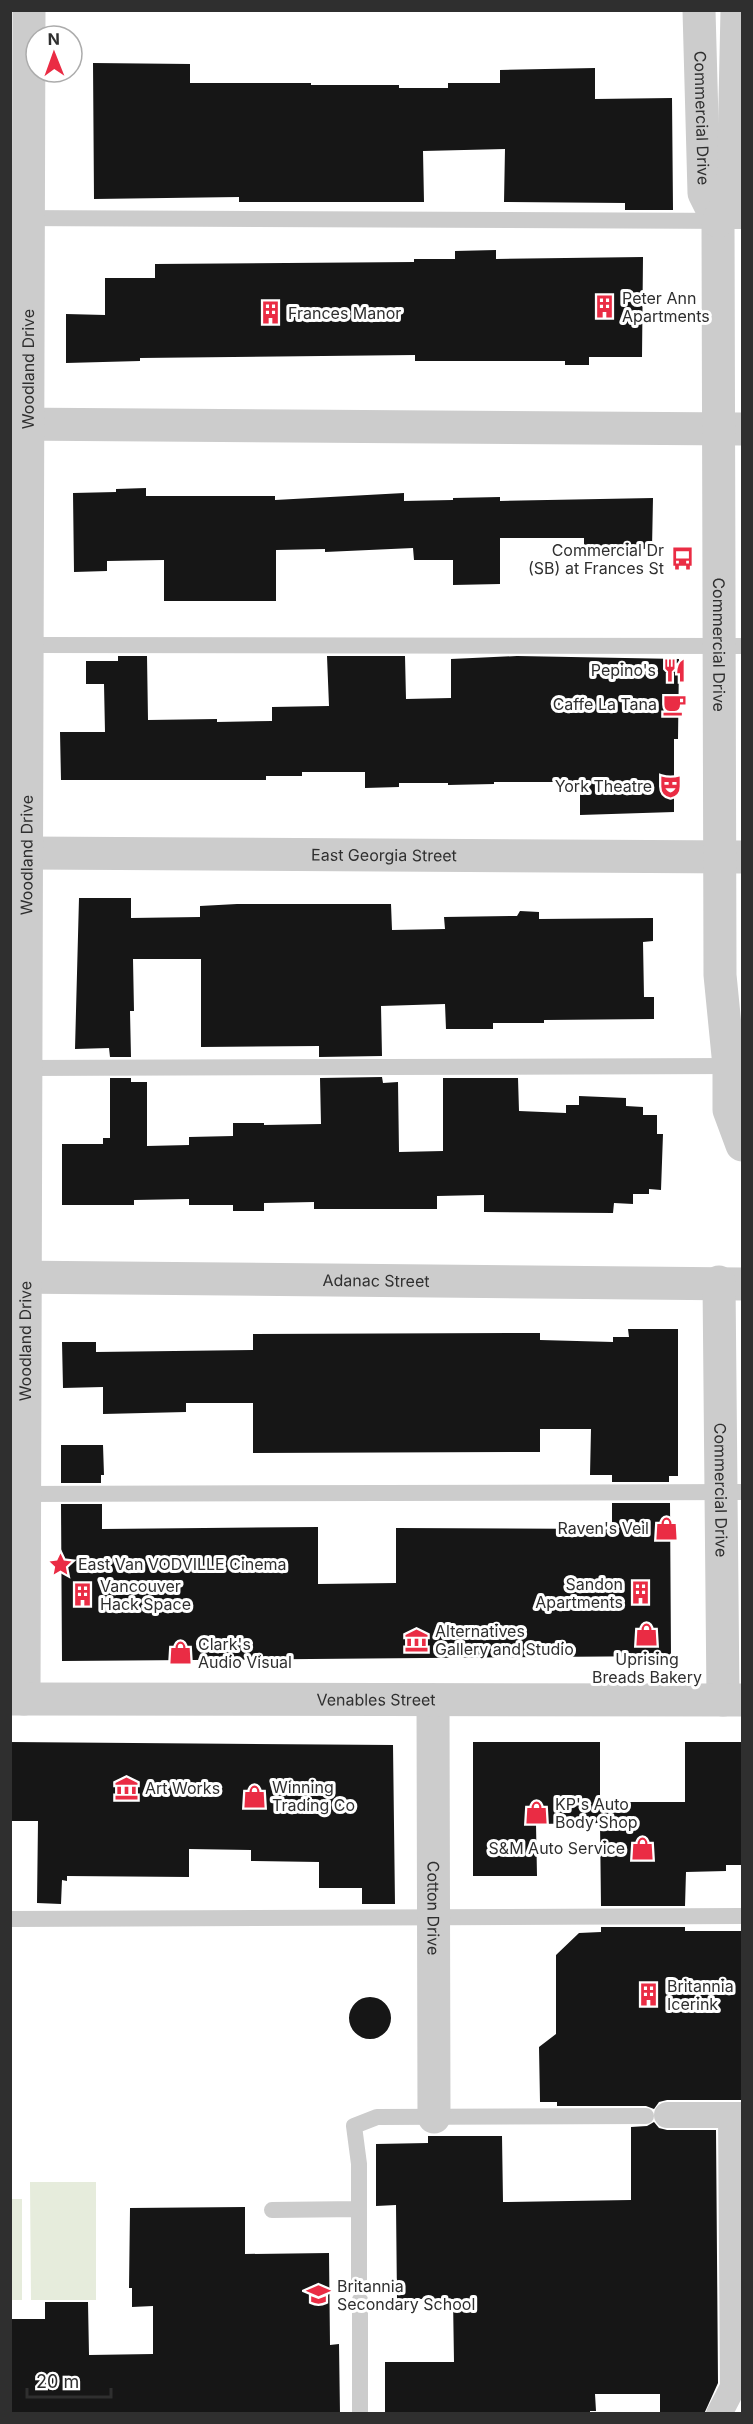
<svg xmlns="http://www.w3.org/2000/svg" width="753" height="2424" viewBox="0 0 753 2424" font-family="Inter,sans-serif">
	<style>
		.green { fill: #e6ecdc }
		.building { fill: #161616 }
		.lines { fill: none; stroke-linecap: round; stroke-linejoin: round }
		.service { stroke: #ccc; stroke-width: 16 }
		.pedestrian { stroke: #ccc; stroke-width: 26 }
		.minor { stroke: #ccc; stroke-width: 33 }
		.tertiary { stroke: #ccc; stroke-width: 33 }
		.labels { text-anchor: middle; stroke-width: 6; stroke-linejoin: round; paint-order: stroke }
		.street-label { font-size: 16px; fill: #2f2f2f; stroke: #fff }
		.poi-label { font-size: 16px; fill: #2f2f2f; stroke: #fff; text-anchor: start }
	</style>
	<rect width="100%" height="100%" fill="#fff"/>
	<!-- green -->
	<path class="green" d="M30 2182H96V2300H31Z
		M10 2199H22V2300H11Z"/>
	<!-- building -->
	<path class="building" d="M93 63 190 64V83H311V85H399V88H448V83H500V70L595 68V99L672 98 673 210H625V203L504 202 505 149 423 151 424 202H239V197L94 199Z
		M496 250V259L643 257 642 357H589V365H565V361H415V355L140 358V361L66 363V314L105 315V278H155V264L414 262V259H455V251Z
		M146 488V496H275V500L404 493V501L453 500V498L500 497V501L653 498 652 549H584V538H500V584L453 585V560H414L413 548 325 552V549L276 550V601H164V560L107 561V571L74 572 73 493 116 492V489Z
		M118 656H147L148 720 217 719V722L272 721V707L329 706 327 656H405L406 699 451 698V659L517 656 679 659 678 739H674V812L580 815V782H494V784L448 785V783H399V787L365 788V772H302V776H266V780H61L60 732H105L104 684H86V661H118Z
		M79 898H131V918L200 917V906L237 904H391L392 930 445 929 444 917 517 916 520 911 539 912V919L653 918V941L643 942 644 997H654V1019L544 1020V1023H493V1029H446L445 1004 381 1006 382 1056 319 1057V1046L201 1047V959H133L134 1011H130L131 1057H110L109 1048 75 1049Z
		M382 1077 383 1083 398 1082 399 1152 443 1151V1078H518L519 1111 566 1113V1105H579V1096L626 1098V1106L643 1107V1115H657V1134H663L661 1190 649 1189V1194H633V1204L614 1203 613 1213 484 1212V1195L437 1196V1209H314V1202L264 1203V1211H233V1205H189V1199L134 1200V1205H62V1144H103V1138H110V1078H131V1082H147V1146L189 1145V1137L233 1136V1123H264V1125L321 1124 320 1078Z
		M628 1329H678V1476H669V1482H612V1475H590L591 1429H540V1452L253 1453V1403H186V1412L103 1414V1387L63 1388 62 1342H96V1352L253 1350V1334L540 1333V1340L613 1342V1337H629Z
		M61 1445H103L104 1475H101V1483H61Z
		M612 1503H670L671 1656 62 1661 61 1504H102V1529L318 1527V1584L396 1583V1528L612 1529Z
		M10 1742 393 1745 395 1904H362V1888H319V1862L251 1861V1850L189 1849V1877L67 1876V1881L62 1880 61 1904 37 1903 38 1821H10Z
		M473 1742H600V1802H685V1742H742V1865H726V1871L686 1872 685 1906H601L600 1823 536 1824 537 1876H473Z
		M601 1927H685V1931H742V2100H667L659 2102 654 2109 646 2106H557V2102H540L539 2047 556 2034V1955L579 1933 601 1932Z
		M349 2018a21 21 0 1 1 42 0a21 21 0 1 1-42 0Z
		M654 2122 659 2128 667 2130H716L718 2383 704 2414H660V2394H595L596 2411H590V2414H385V2362H454L453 2299H397L396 2205 376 2206V2144L428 2143V2136H502L503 2202 631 2200V2127L647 2126Z
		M245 2207V2254L329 2253 330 2345 339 2344 340 2414H10V2319H45V2302H88L89 2355 153 2354V2306L132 2307V2288H129L130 2208Z"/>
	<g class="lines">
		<!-- service -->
		<path class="service" d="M10 218 742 221
			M28 645 742 646
			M26 1068 733 1066
			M20 1494 742 1492
			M10 1919 742 1916
			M272 2210 359 2209
			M359 2283V2164L354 2126 377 2117 646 2116
			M360 2300V2414"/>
		<!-- pedestrian -->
		<path class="pedestrian" d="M667 2115H742
			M719 2414 733 2387 731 2115"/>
		<!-- minor -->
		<g class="minor">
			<path d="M10 424 742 429"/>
			<path id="s1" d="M27 853 742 857"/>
			<path id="s2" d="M10 1277 742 1284"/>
			<path id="s3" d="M719 1282 723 1700"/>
			<path id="s4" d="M24 1699 29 10"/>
			<path id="s5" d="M433 1700 434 2117"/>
		</g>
		<!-- tertiary -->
		<g class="tertiary">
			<path id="s6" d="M699 10 704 193 718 221 720 975 729 1066V1110L742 1145"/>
			<path d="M718 221 733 193 737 10"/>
			<path id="s7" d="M10 1699 742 1700"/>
		</g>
	</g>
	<!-- icons -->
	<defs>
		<symbol id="building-bare" viewBox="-9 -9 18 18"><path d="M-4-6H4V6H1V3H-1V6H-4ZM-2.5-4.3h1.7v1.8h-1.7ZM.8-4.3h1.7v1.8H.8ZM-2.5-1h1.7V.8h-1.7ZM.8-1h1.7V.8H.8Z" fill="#ea2c44" stroke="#fff" stroke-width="2.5" paint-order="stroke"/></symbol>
		<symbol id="bus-bare" viewBox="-9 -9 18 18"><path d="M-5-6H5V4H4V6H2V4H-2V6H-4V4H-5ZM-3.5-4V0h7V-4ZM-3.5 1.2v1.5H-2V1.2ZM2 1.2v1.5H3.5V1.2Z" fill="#ea2c44" stroke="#fff" stroke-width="2.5" paint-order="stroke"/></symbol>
		<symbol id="restaurant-bare" viewBox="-9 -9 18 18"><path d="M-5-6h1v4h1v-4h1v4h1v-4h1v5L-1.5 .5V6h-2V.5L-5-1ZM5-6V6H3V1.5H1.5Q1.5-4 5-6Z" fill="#ea2c44" stroke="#fff" stroke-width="2.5" paint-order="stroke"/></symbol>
		<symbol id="cafe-bare" viewBox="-9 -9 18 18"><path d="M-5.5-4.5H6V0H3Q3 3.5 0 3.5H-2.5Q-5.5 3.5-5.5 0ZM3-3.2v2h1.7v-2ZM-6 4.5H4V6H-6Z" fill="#ea2c44" stroke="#fff" stroke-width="2.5" paint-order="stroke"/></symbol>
		<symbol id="theatre-bare" viewBox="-9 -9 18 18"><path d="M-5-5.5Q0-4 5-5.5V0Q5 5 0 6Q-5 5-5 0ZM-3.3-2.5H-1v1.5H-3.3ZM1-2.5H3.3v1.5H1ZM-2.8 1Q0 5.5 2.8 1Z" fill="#ea2c44" stroke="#fff" stroke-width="2.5" paint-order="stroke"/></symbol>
		<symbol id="shop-bare" viewBox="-9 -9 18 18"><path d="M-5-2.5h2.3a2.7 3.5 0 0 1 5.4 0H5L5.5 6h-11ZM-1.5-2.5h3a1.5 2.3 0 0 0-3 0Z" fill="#ea2c44" stroke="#fff" stroke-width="2.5" paint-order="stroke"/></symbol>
		<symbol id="sight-bare" viewBox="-9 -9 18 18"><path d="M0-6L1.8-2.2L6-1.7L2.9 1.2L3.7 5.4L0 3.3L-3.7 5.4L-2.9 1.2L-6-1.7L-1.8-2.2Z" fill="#ea2c44" stroke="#fff" stroke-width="2.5" paint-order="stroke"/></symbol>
		<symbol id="museum-bare" viewBox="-9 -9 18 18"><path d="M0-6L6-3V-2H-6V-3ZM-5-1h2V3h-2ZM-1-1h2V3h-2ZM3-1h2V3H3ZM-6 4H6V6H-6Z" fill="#ea2c44" stroke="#fff" stroke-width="2.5" paint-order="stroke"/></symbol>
		<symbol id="school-bare" viewBox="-9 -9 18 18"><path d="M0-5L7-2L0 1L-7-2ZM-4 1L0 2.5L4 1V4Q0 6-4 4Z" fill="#ea2c44" stroke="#fff" stroke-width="2.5" paint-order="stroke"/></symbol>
	</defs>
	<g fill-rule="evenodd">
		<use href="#building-bare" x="588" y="290" width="33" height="33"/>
		<use href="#building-bare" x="254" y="296" width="33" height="33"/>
		<use href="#bus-bare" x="666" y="542" width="33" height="33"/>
		<use href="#restaurant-bare" x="658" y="654" width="33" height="33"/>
		<use href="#cafe-bare" x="658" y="688" width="33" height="33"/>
		<use href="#theatre-bare" x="654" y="770" width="33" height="33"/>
		<use href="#shop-bare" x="650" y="1512" width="33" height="33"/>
		<use href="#sight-bare" x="44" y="1548" width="33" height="33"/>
		<use href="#building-bare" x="624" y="1576" width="33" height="33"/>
		<use href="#building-bare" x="66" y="1578" width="33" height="33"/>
		<use href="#shop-bare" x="630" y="1618" width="33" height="33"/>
		<use href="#museum-bare" x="400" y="1624" width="33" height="33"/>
		<use href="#shop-bare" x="164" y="1636" width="33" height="33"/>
		<use href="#museum-bare" x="110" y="1772" width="33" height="33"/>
		<use href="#shop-bare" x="238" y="1780" width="33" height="33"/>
		<use href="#shop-bare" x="520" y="1796" width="33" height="33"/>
		<use href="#shop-bare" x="626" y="1832" width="33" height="33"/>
		<use href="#building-bare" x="632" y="1978" width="33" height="33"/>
		<use href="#school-bare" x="302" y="2278" width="33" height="33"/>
	</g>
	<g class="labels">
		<!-- street labels -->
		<g class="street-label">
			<text dy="6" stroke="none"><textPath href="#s6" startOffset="108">Commercial Drive</textPath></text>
			<text dy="6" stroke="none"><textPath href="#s4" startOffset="1330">Woodland Drive</textPath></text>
			<text dy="6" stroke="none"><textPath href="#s6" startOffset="638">Commercial Drive</textPath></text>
			<text dy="6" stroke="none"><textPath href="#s4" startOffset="844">Woodland Drive</textPath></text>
			<text dy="6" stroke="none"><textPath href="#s1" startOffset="357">East Georgia Street</textPath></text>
			<text dy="6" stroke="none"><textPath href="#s2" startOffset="366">Adanac Street</textPath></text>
			<text dy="6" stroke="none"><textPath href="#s4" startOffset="358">Woodland Drive</textPath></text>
			<text dy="6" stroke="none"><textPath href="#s3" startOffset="208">Commercial Drive</textPath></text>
			<text dy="6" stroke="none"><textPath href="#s7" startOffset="366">Venables Street</textPath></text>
			<text dy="6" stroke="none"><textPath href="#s5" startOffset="208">Cotton Drive</textPath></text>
		</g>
		<!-- poi labels -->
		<g class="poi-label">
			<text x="622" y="304">Peter Ann<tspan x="622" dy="18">Apartments</tspan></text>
			<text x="288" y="319">Frances Manor</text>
			<text x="664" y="556" text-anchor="end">Commercial Dr<tspan x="664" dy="18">(SB) at Frances St</tspan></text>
			<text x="656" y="676" text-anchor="end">Pepino's</text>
			<text x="657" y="710" text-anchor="end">Caffe La Tana</text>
			<text x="652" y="792" text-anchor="end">York Theatre</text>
			<text x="649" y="1534" text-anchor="end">Raven's Veil</text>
			<text x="78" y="1570">East Van VODVILLE Cinema</text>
			<text x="623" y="1590" text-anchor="end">Sandon<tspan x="623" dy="18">Apartments</tspan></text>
			<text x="100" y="1592">Vancouver<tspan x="100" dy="18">Hack Space</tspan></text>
			<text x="435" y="1637">Alternatives<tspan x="435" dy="18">Gallery and Studio</tspan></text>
			<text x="198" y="1650">Clark's<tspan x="198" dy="18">Audio Visual</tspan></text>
			<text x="647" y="1665" text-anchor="middle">Uprising<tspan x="647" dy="18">Breads Bakery</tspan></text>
			<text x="272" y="1793">Winning<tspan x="272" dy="18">Trading Co</tspan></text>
			<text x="145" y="1794">Art Works</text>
			<text x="555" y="1810">KP's Auto<tspan x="555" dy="18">Body Shop</tspan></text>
			<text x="625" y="1854" text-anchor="end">S&amp;M Auto Service</text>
			<text x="667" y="1992">Britannia<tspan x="667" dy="18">Icerink</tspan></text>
			<text x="337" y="2292">Britannia<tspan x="337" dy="18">Secondary School</tspan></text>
		</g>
	</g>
	<!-- border -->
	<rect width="753" height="2424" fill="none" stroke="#2f2f2f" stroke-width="24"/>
	<!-- north arrow -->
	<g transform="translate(54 54) rotate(359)"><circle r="28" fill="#ffffff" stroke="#acacac" stroke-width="1.5"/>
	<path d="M0-4.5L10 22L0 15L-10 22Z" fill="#ea2c44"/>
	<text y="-9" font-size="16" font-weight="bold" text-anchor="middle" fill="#2f2f2f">N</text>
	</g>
	<!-- scale -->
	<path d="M27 2388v9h84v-9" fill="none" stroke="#2f2f2f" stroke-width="3"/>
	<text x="36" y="2388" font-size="18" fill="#2f2f2f" stroke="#ffffff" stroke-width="4.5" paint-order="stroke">20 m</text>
</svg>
